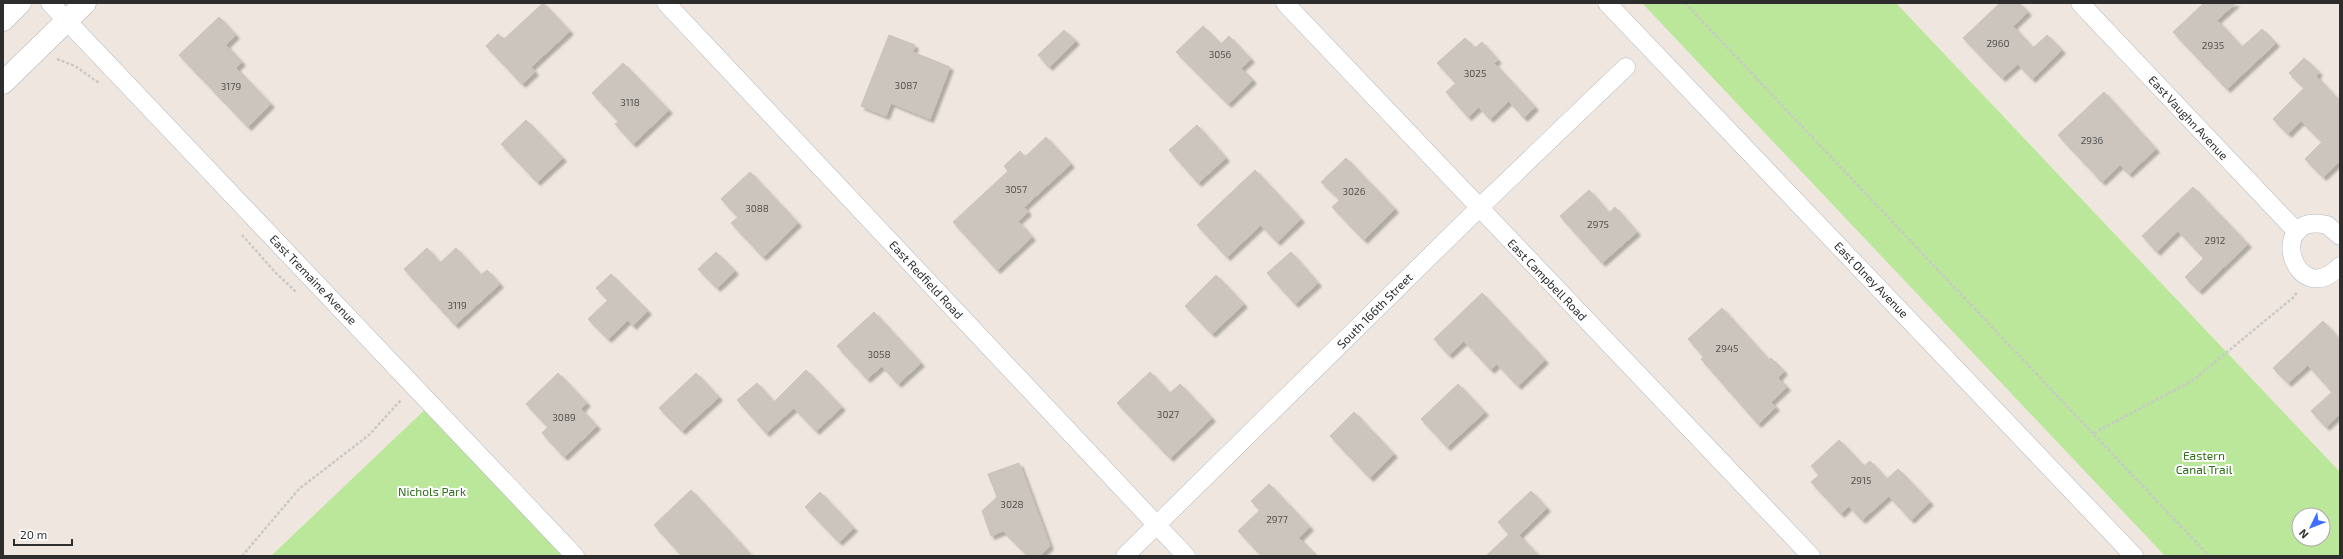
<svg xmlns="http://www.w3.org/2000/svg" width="2343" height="559" viewBox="0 0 2343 559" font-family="'Exo 2',sans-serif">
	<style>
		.green { fill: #bae79a; fill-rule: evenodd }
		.building { fill: #cbc5bd; stroke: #cbc3b8; filter: url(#shadow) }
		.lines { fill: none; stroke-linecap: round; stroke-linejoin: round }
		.street-casing { stroke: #b3b7c1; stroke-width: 19 }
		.secondary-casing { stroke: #b3b7c1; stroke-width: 23 }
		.path { stroke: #c8c8c8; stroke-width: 2.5; stroke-dasharray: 3 2; stroke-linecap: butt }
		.street { stroke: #fff; stroke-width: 18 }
		.secondary { stroke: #fff; stroke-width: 22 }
		.labels { text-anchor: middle; stroke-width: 4; stroke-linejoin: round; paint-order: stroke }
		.number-label { font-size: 10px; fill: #545351 }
		.street-label { font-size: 12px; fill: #2d2d2d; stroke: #fff }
		.park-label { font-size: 12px; fill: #306f18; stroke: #fff }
	</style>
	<defs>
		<filter id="shadow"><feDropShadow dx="3.5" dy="3.5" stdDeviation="1" flood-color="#0004"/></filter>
	</defs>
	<rect width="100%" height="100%" fill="#efe7df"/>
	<!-- green -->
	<path class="green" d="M1642 3H1896L2340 472V556H2165ZM2299 515H2323V539H2299Z
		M435 400 576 556H271Z"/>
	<!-- building -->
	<path class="building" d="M543 3 570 31 531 67 535 72 522 84 486 46 498 34 504 39Z
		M2000 3H2019L2028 12 2013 26 2033 48 2047 35 2062 50 2032 79 2018 64 2002 78 1963 38Z
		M2204 3H2236L2217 20 2242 47 2262 29 2276 43 2227 89 2173 32Z
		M219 17 236 35 226 45 242 62 236 68 271 104 248 127 179 55Z
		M1203 26 1221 44 1229 36 1251 59 1241 68 1253 80 1228 104 1176 52Z
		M1064 30 1076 41 1049 67 1038 55Z
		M889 35 915 45 913 52 950 67 930 119 891 103 886 116 861 106Z
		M1465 38 1475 48 1482 42 1498 60 1494 63 1535 107 1524 118 1509 101 1490 119 1479 107 1468 117 1446 92 1456 83 1437 63Z
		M2304 58 2319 72 2316 76 2340 101V161L2323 177 2305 159 2322 142 2301 121 2288 134 2273 119 2304 88 2289 73Z
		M623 63 669 110 633 144 615 124 619 122 592 93Z
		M2104 92 2156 149 2129 174 2120 165 2102 182 2058 135Z
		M526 120 563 158 537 182 501 144Z
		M1197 125 1226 158 1198 183 1169 150Z
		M1046 137 1071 164 1024 207 1028 212 1018 221 1032 237 997 270 953 222 1008 171 1004 166 1020 151 1025 157Z
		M1346 158 1395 209 1364 240 1332 207 1340 200 1321 182Z
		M1255 170 1301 219 1277 242 1261 225 1227 257 1197 225Z
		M750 172 798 223 763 257 731 223 738 217 721 199Z
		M2193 187 2248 244 2199 291 2185 277 2204 258 2178 231 2157 252 2142 236Z
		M1589 190 1609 213 1615 207 1637 232 1602 263 1560 216Z
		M427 248 440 263 456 248 481 275 487 270 500 284 455 325 404 269Z
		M716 252 735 271 717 288 698 269Z
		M1291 252 1318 283 1295 304 1267 273Z
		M611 274 648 311 633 326 628 320 608 339 588 319 608 300 596 288Z
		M1216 275 1244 304 1212 334 1185 306Z
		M1482 293 1545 360 1518 386 1497 364 1491 370 1464 341 1449 355 1434 339Z
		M1722 308 1769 360 1771 358 1784 371 1778 378 1787 387 1771 402 1776 407 1758 424 1701 359 1704 357 1688 339Z
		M874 312 921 363 898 384 882 366 867 379 837 346Z
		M2323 321 2340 340V414L2326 427 2311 411 2332 392 2308 365 2288 383 2273 368Z
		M806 370 842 407 816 431 794 408 766 433 737 400 757 383 774 402Z
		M1150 372 1170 393 1180 384 1212 418 1170 458 1117 403Z
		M558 373 587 403 581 409 597 426 564 457 542 433 548 427 526 404Z
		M696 373 719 397 682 431 659 408Z
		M1458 384 1485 412 1447 447 1421 419Z
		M1354 412 1394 454 1370 478 1330 436Z
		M1839 440 1864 466 1870 461 1887 479 1898 469 1930 502 1911 520 1889 496 1862 520 1849 506 1841 514 1811 482 1819 475 1811 466Z
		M1019 463 1050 546 1040 556H1028L1003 531 991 536 982 511 997 497 988 474Z
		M1269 484 1310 527 1299 538 1317 556H1262L1238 531 1260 510 1251 501Z
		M691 490 752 556H682L654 525Z
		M1531 491 1547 508 1519 535 1539 556H1486L1509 534 1498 522Z
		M820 492 854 528 839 542 805 507Z"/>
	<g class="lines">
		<defs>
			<path id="street" d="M50 3 575 556
				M666 3 1186 556
				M1285 3 1811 556
				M1607 3 2134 556
				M2080 3 2297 232
				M2340 236 2327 225C2264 211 2295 313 2340 266
				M1125 556 1479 208 1626 67"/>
			<path id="secondary" d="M3 20 20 3
				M3 83 85 3"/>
		</defs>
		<!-- street casing -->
		<use href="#street" class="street-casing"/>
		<!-- secondary casing -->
		<use href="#secondary" class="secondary-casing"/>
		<!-- path -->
		<path class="path" d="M1685 3 2209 556
			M57 59 75 66 99 83
			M242 235 275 272 296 292
			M2094 433 2192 381 2295 296 2297 291
			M242 556 299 489 369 435 401 400"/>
		<!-- street -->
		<use href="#street" class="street"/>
		<!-- secondary -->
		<use href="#secondary" class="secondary"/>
	</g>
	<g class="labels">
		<!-- number labels -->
		<g class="number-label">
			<text x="1998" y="47">2960</text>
			<text x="2213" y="49">2935</text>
			<text x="1220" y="58">3056</text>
			<text x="1475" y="77">3025</text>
			<text x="906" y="89">3087</text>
			<text x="231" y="90">3179</text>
			<text x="630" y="106">3118</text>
			<text x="2092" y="144">2936</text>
			<text x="1016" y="193">3057</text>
			<text x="1354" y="195">3026</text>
			<text x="757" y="212">3088</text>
			<text x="1598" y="228">2975</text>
			<text x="2215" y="244">2912</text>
			<text x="457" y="309">3119</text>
			<text x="1727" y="352">2945</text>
			<text x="879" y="358">3058</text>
			<text x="1168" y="418">3027</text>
			<text x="564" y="421">3089</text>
			<text x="1861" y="484">2915</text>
			<text x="1012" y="508">3028</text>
			<text x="1277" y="523">2977</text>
		</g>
		<!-- street labels -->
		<g class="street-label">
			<text transform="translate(2188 118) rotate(47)" y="4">East Vaughn Avenue</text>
			<text transform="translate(313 280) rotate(46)" y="4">East Tremaine Avenue</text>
			<text transform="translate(926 280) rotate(47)" y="4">East Redfield Road</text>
			<text transform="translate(1547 280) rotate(46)" y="4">East Campbell Road</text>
			<text transform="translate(1871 280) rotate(46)" y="4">East Olney Avenue</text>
			<text transform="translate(1375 311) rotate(-45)" y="4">South 166th Street</text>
		</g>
		<!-- park labels -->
		<g class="park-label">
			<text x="2204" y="460">Eastern<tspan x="2204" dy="14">Canal Trail</tspan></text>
			<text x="432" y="496">Nichols Park</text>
		</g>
	</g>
	<!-- border -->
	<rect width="2343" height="559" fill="none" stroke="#2d2d2d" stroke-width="8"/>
	<!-- north arrow -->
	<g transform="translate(2311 527) rotate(227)"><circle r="19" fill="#ffffff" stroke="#ababab"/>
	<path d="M0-3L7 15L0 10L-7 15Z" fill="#3c6fff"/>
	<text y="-6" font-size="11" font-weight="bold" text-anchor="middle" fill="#2d2d2d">N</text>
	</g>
	<!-- scale -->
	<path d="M14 539v6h58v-6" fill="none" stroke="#2d2d2d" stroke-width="2"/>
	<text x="20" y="539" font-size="12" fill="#2d2d2d" stroke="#ffffff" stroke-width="3" paint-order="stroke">20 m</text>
</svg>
